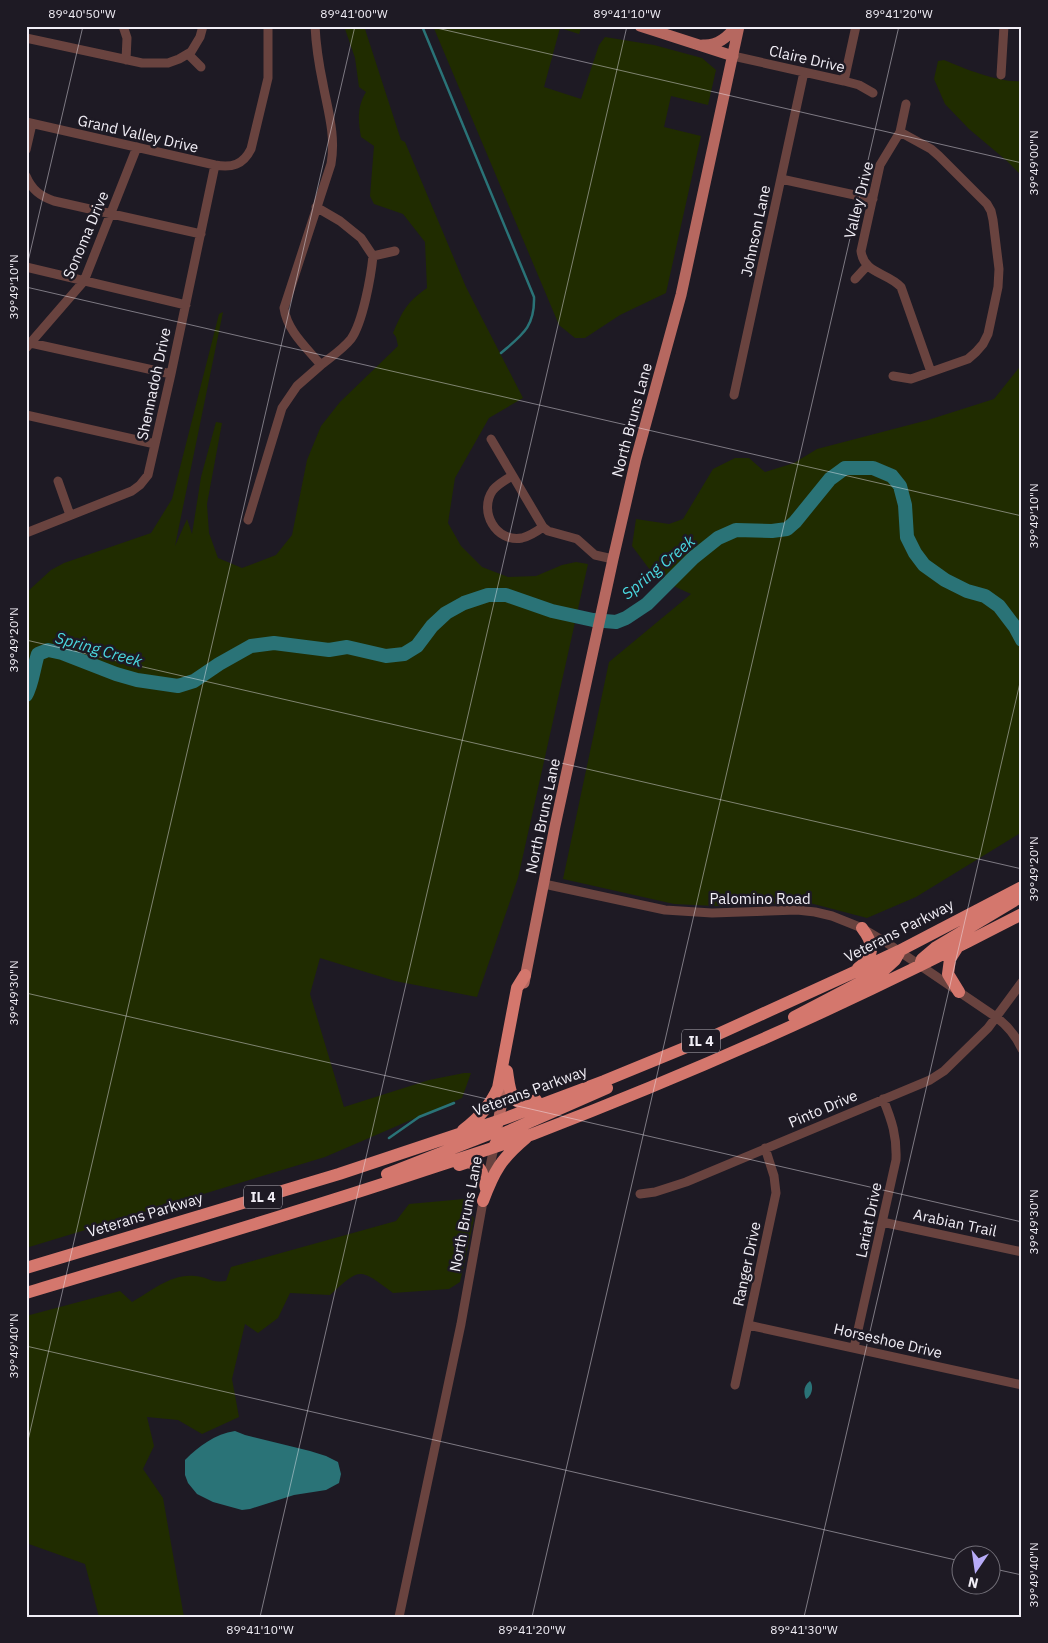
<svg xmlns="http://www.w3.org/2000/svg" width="1048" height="1643" viewBox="0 0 1048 1643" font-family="'IBM Plex Sans',sans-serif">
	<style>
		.green { fill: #202c00 }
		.water { fill: #2a7377 }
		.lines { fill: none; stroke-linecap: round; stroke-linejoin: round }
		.stream { stroke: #2a7377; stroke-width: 2.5 }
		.river { stroke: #2a7377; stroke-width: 14 }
		.minor { stroke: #69433f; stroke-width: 9 }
		.major { stroke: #b66860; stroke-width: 11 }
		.highway { stroke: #d4776d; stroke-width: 12 }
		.ticks { fill: none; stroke: #f1eef6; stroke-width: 1; stroke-opacity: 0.45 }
		.labels { text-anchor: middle; stroke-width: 5; stroke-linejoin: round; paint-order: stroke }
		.shield { fill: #1e1a24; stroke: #b2aeb7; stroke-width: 1 }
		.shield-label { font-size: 14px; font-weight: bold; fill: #f1eef6 }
		.street-label { font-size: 15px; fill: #f1eef6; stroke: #1e1a24 }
		.water-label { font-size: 16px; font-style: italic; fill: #4ad8e0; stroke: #1e1a24 }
		.neatline { fill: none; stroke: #f1eef6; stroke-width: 2 }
		.ticks-label { font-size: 12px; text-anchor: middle; fill: #f1eef6 }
	</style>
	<rect width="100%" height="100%" fill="#1e1a24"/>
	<!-- green -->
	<path class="green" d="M344 26H364L401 140 405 142 466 287 523 398 489 418 455 478 448 523 461 546 482 567 508 577 536 576 562 565 576 562 588 564 518 878 477 997 395 981 320 958 310 994 344 1107 429 1080 464 1073H471L462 1098 325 1157 26 1248V593L51 570 64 563 151 533 172 499 219 314 223 312 175 546 187 519 192 534 201 477 216 422 222 423 207 504 209 533 218 558 242 568 276 555 292 535 307 460 321 426 340 402 398 346 396 337 393 333C403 310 407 302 427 288L425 242 403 214 374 204 370 196 374 146 361 137C358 121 357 107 366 92L359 87 355 58Z
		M433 26H582L579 34 560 28 544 87 581 99 599 45 605 37 654 45 702 58 716 70 708 105 671 96 664 127 701 136 666 293 620 315 585 338H575L559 325Z
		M944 60C965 69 1000 83 1022 81V176L1007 161 969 129 945 104 934 79 938 61Z
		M1022 364V832L916 897 867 918 806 902 715 906 674 904 563 879 609 662 691 594 656 578 632 546 636 519 669 524 683 519 713 469 735 458H749L765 472 794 463 817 449 928 420 994 399Z
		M464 1199 474 1219 460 1282 449 1289 393 1293C359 1268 361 1267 330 1295L290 1293 278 1318 258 1333 245 1324 232 1379 239 1417 202 1434 178 1420 147 1417 154 1446 143 1469 163 1498 184 1617H99L85 1564 26 1543V1316L120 1291 132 1302C151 1291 172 1273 195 1276 209 1277 209 1283 226 1281L231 1267 396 1221 409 1204Z"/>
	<!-- water -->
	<path class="water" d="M810 1381C814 1386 812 1396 806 1399 803 1392 804 1385 810 1381Z
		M235 1431 245 1435 310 1451 326 1456 338 1462 341 1474 339 1483 326 1490 294 1495 250 1509 242 1510 213 1502 197 1494 188 1483 185 1475V1460C199 1446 215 1434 235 1431Z"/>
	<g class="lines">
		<!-- stream -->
		<path class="stream" d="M422 26 534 297C535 327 522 335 501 353
			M389 1138 419 1117 454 1103"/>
		<!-- river -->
		<path class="river" d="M26 695C32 686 34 666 38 654L48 650 62 653 116 674 137 680 178 686 194 681 219 664 251 646 274 643 329 650 347 647 386 656 404 654 417 646 432 626 446 613 464 603 488 595H506L552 611 593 620 616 622 626 618 647 604 693 558 718 538 736 530 772 531 787 529 795 522 830 479 845 468H873L892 476 900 486 905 505 907 537 915 553 924 565 945 580 967 591 985 596 999 606 1015 627 1022 640"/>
		<!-- minor -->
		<path class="minor" d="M123 26 127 38 126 60
			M26 38 142 63H168L179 59 191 52 200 37 203 26
			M188 54 201 67
			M733 56 844 81 859 85 873 93
			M1001 75 1004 26
			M844 81 856 26
			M906 104 900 132 880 165 861 251C864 274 887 272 901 287L931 372
			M26 122 215 165C232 168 243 165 251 149L268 78V26
			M26 150 32 124
			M26 176C32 190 40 196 54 201L201 234
			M781 179 873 199
			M316 207 340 221 361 238 373 256C371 276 363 322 351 339 343 349 331 357 321 365
			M373 256 395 251
			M26 267 186 305
			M855 279 867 266
			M26 342 171 374
			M26 348 84 281 137 147
			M893 376 911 379 968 359 976 352 983 344 988 334 998 287 999 269 993 220 991 211 987 204 939 156 931 149 900 132
			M734 395 804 72
			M26 415 155 444
			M491 439 543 527 548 531 577 539 595 555 613 559
			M512 476C505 480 498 484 493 490 478 511 496 543 522 538 530 536 536 532 543 527
			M58 481 70 515
			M248 520 282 408 297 386 321 365C307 348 287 331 284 308L331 164C336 136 328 111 323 84 319 65 316 46 315 26
			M26 533 132 491 140 485 148 475 171 374 215 165
			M544 884 665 910 712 913 797 910 815 912 832 916 862 928 887 943 996 1017C1007 1025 1016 1036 1022 1049
			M487 1181 494 1147
			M640 1194 655 1192 686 1182 930 1080 944 1071 988 1028 1022 982
			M882 1222 1022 1252
			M748 1325 1022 1385
			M854 1348 896 1160C897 1136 892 1121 883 1099
			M735 1385 776 1193 774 1176 765 1148
			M399 1617 461 1324 484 1196"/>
		<!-- major -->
		<path class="major" d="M640 26 733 56
			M703 45C718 46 728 37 736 26
			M524 983 555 826 613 559 636 459 681 295 739 26
			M497 1128 507 1075"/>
		<!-- highway -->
		<path class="highway" d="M957 948 950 959 948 974 959 992
			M920 965 922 959 935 948 1022 896
			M858 968C876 955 874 944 862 928
			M794 1017 884 970 895 960 899 953
			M507 1071C510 1090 510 1111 536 1100
			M463 1130C478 1119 490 1106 498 1088L517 988 525 975
			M494 1147 498 1139 502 1134 607 1088
			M459 1165 468 1162C483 1165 483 1176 486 1189
			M387 1174 487 1135 494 1128 498 1121
			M483 1201C494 1171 501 1159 526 1138
			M26 1268 339 1174 498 1121 604 1081 716 1035 850 974 899 951 1022 887
			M26 1293C156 1254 287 1216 416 1173 455 1160 494 1148 533 1134 700 1070 863 997 1022 914"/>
	</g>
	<!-- ticks -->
	<path class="ticks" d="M428 26 1022 163M26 270 83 26M26 287 1022 516M26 640 1022 869M26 993 1022 1222M26 1346 960 1561M26 1449 355 26M990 1568 1022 1575M260 1617 627 26M532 1617 899 26M804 1617 1022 674"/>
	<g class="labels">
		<!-- shield labels -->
		<g class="shield">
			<rect x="682" y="1029.5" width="38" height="23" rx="4"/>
			<rect x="244" y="1185.5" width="38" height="23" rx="4"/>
		</g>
		<g class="shield-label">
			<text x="701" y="1046">IL 4</text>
			<text x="263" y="1202">IL 4</text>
		</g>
		<!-- street labels -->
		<g class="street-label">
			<text transform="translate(807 59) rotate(13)" y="5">Claire Drive</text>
			<text transform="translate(138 134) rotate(13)" y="5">Grand Valley Drive</text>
			<text transform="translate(859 200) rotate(-76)" y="5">Valley Drive</text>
			<text transform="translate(756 231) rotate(-78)" y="5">Johnson Lane</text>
			<text transform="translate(86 235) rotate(-67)" y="5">Sonoma Drive</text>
			<text transform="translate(154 384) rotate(-78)" y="5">Shennadoh Drive</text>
			<text transform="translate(632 420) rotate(-75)" y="5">North Bruns Lane</text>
			<text transform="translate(543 816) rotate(-78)" y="5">North Bruns Lane</text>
			<text x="760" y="904">Palomino Road</text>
			<text transform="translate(899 931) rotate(-27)" y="5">Veterans Parkway</text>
			<text transform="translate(530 1091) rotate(-20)" y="5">Veterans Parkway</text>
			<text transform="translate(823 1109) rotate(-23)" y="5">Pinto Drive</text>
			<text transform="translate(466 1214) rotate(-79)" y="5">North Bruns Lane</text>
			<text transform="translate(145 1215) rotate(-17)" y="5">Veterans Parkway</text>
			<text transform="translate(869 1220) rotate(-78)" y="5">Lariat Drive</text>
			<text transform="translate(955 1223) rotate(12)" y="5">Arabian Trail</text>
			<text transform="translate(747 1264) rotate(-78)" y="5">Ranger Drive</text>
			<text transform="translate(888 1341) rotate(13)" y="5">Horseshoe Drive</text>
		</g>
		<!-- water labels -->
		<g class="water-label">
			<text transform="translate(658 567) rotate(-40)" y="6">Spring Creek</text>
			<text transform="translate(99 649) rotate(16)" y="6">Spring Creek</text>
		</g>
	</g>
	<!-- border -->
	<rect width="1048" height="1643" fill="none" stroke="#1e1a24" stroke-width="55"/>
	<!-- north arrow -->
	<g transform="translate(976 1570) rotate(193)"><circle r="24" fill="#1e1a24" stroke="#726f78"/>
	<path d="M0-4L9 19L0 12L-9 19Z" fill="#b7abf8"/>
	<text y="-8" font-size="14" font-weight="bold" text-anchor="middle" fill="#f1eef6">N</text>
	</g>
	<rect x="28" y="28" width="992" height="1588" class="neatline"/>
	<g class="ticks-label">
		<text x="82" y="18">89°40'50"W</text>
		<text x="354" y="18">89°41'00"W</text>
		<text x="627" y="18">89°41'10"W</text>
		<text x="899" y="18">89°41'20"W</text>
		<text transform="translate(1034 163) rotate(-90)" y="4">39°49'00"N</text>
		<text transform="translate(14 287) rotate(-90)" y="4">39°49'10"N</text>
		<text transform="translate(1034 516) rotate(-90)" y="4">39°49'10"N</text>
		<text transform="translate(14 640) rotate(-90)" y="4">39°49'20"N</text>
		<text transform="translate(1034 869) rotate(-90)" y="4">39°49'20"N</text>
		<text transform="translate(14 993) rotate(-90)" y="4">39°49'30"N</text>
		<text transform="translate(1034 1222) rotate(-90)" y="4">39°49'30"N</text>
		<text transform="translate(14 1346) rotate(-90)" y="4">39°49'40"N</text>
		<text transform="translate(1034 1575) rotate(-90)" y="4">39°49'40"N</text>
		<text x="260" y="1634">89°41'10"W</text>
		<text x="532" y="1634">89°41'20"W</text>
		<text x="804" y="1634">89°41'30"W</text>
	</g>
</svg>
